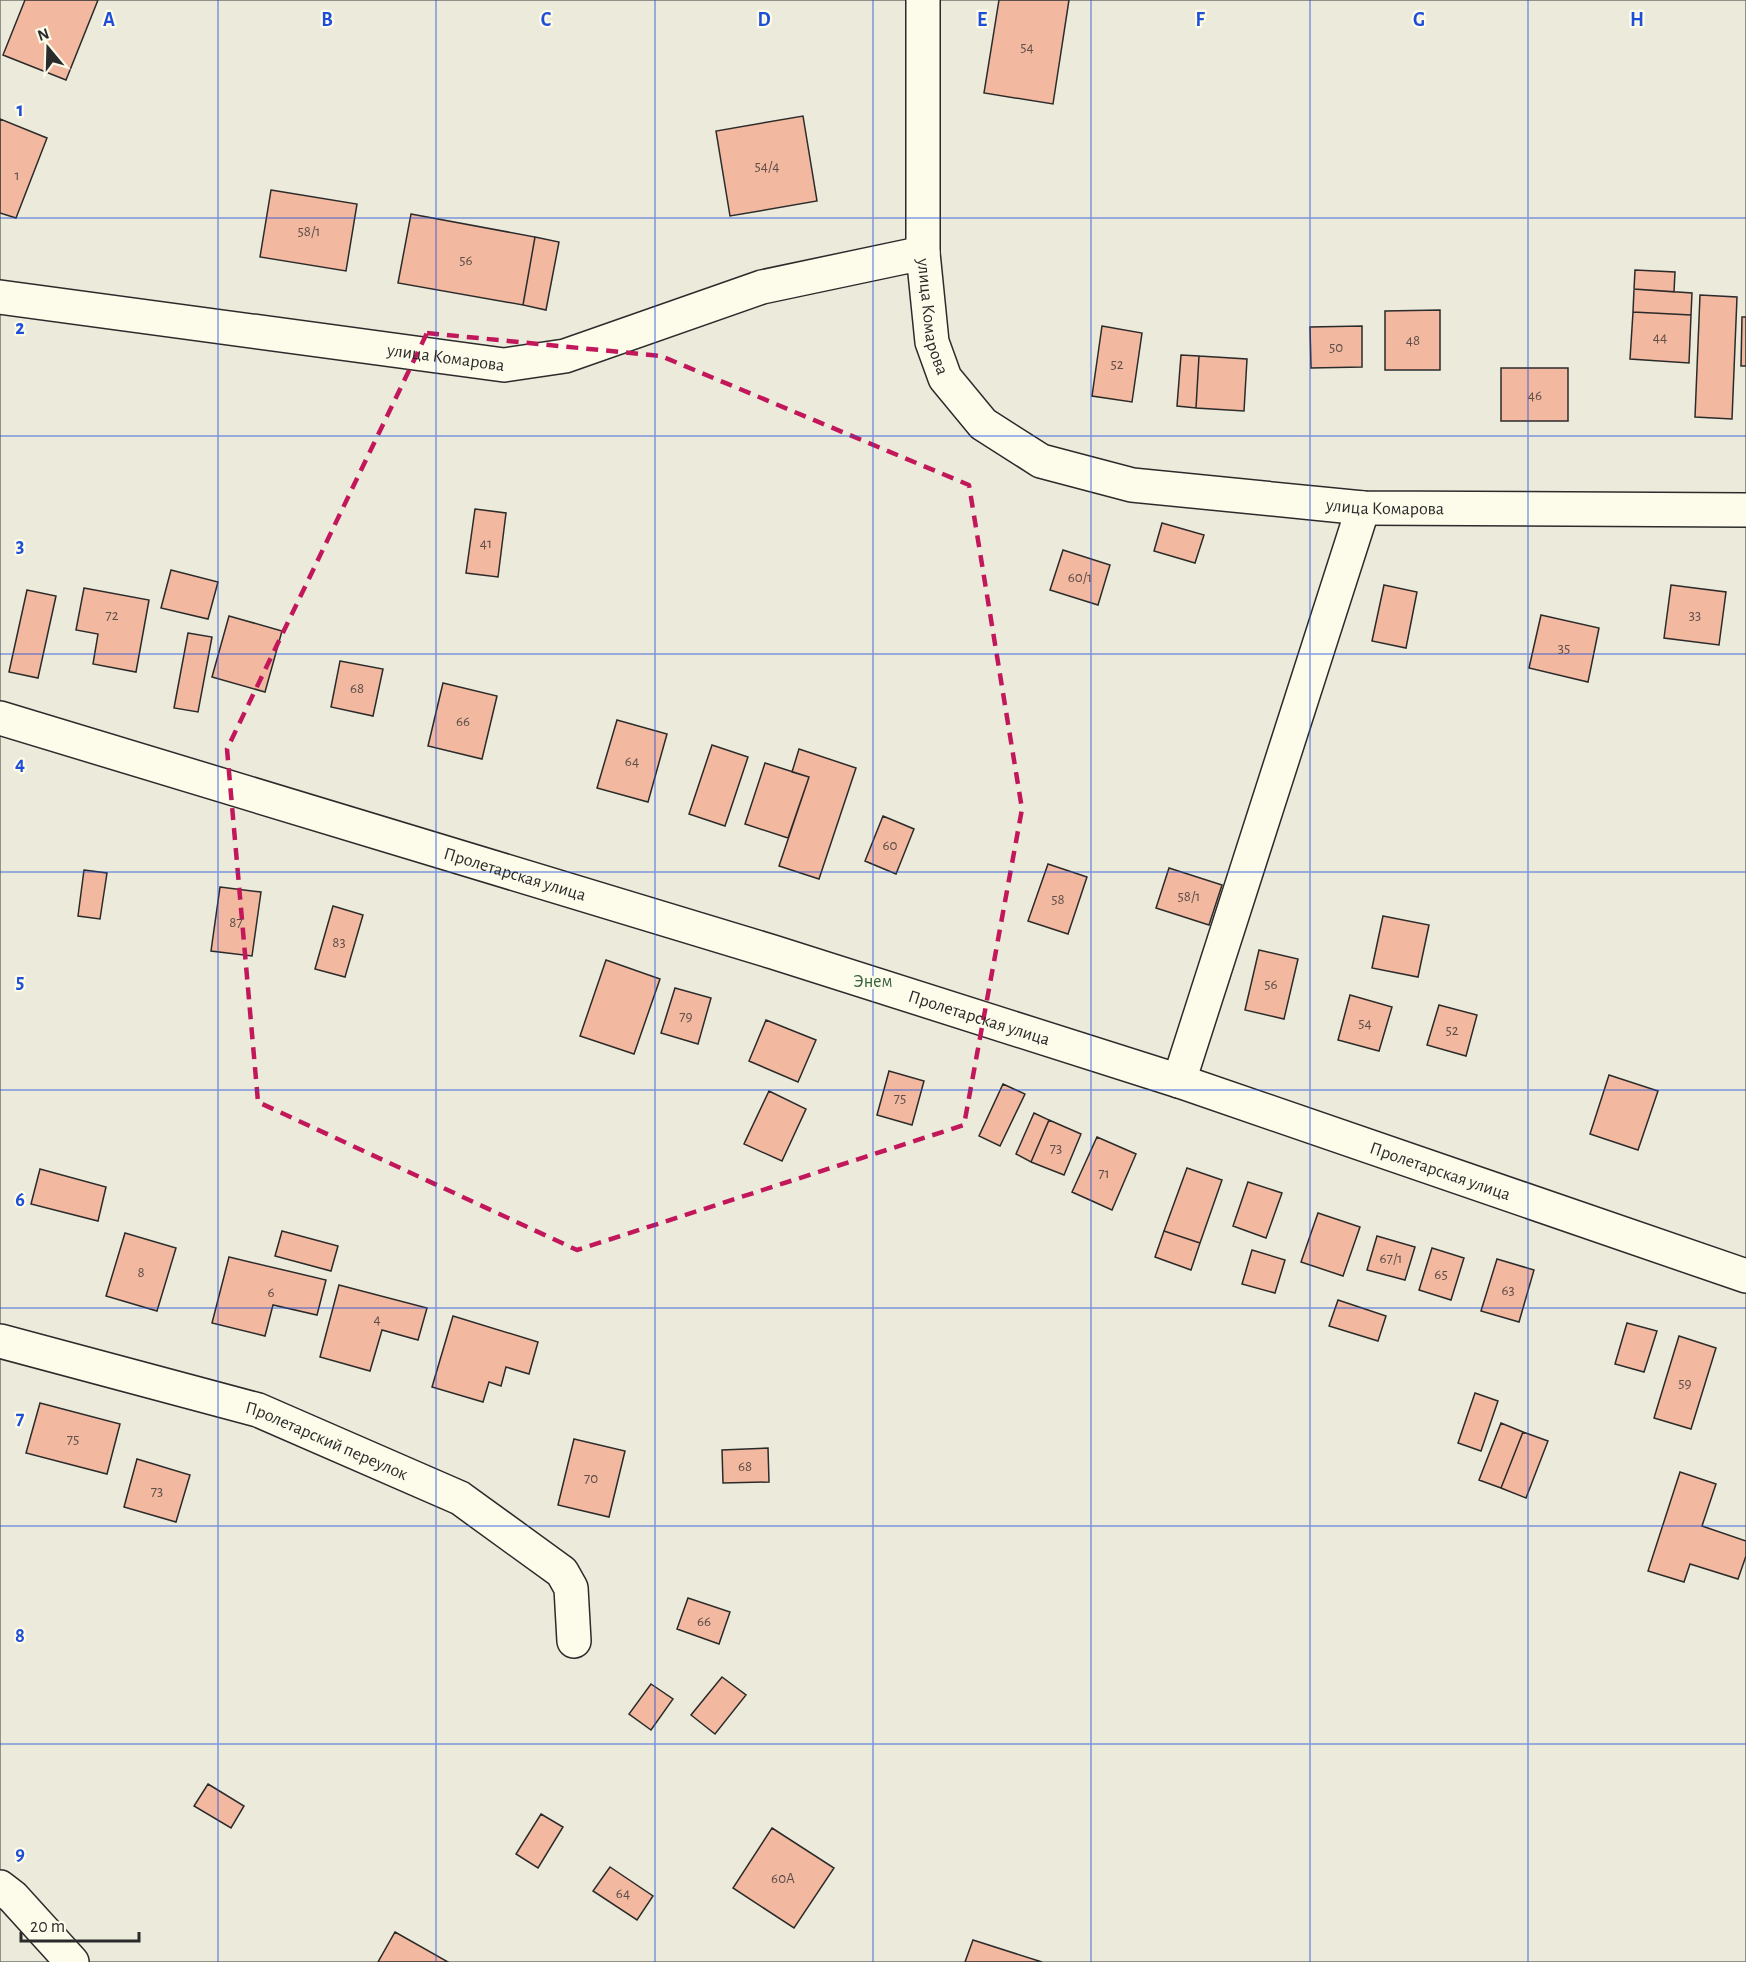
<svg xmlns="http://www.w3.org/2000/svg" width="1746" height="1962" viewBox="0 0 1746 1962" font-family="'Alegreya Sans',sans-serif">
	<style>
		.green { fill: #ecebdb; stroke: #74746e; stroke-width: 1.5 }
		.building { fill: #f2b8a0; stroke: #2b2b2b; stroke-width: 1.5 }
		.lines { fill: none; stroke-linecap: round; stroke-linejoin: round }
		.minor-casing { stroke: #2b2b2b; stroke-width: 36 }
		.minor { stroke: #fdfbea; stroke-width: 33 }
		.marked { fill: none; stroke: #c2185b; stroke-width: 4.5; stroke-dasharray: 12 8; stroke-linejoin: round }
		.grid { fill: none; stroke: #1d4ed8; stroke-width: 1.5; stroke-opacity: 0.55 }
		.labels { text-anchor: middle; stroke-width: 4.5; stroke-linejoin: round; paint-order: stroke }
		.number-label { font-size: 15px; fill: #5d4e48 }
		.street-label { font-size: 18px; fill: #2b2b2b; stroke: #fdfbea }
		.park-label { font-size: 18px; fill: #34623c; stroke: #fdfbea }
		.grid-label { font-size: 20px; text-anchor: middle; font-weight: bold; fill: #1d4ed8; stroke: #fdfbea; stroke-width: 4.5; stroke-linejoin: round; paint-order: stroke }
	</style>
	<rect width="100%" height="100%" fill="#fdfbea"/>
	<!-- green -->
	<path class="green" d="M0 0H1746V1962H0Z"/>
	<!-- building -->
	<path class="building" d="M25 0H98L66 80 3 55Z
		M999 0H1069L1053 104 984 93Z
		M803 116 817 201 730 216 716 131Z
		M0 119 47 138 16 218 0 213Z
		M271 190 357 204 346 271 260 257Z
		M411 214 535 237 523 305 398 283Z
		M535 237 559 242 546 310 523 305Z
		M1635 270 1675 272 1674 292 1634 289Z
		M1634 289 1692 293 1691 315 1633 312Z
		M1700 295 1737 297 1732 419 1695 417Z
		M1440 310V370H1385V311Z
		M1633 312 1691 315 1689 363 1630 359Z
		M1742 317H1746V366H1741Z
		M1102 326 1142 333 1132 402 1092 396Z
		M1362 326V367L1311 368 1310 327Z
		M1181 355 1199 356 1196 408 1177 406Z
		M1199 356 1247 359 1244 411 1196 408Z
		M1501 368H1568V421H1501Z
		M475 509 506 513 498 577 466 573Z
		M1162 523 1204 535 1195 563 1154 551Z
		M1063 550 1110 565 1098 605 1050 590Z
		M171 570 218 582 208 619 161 608Z
		M1384 585 1417 592 1406 648 1372 641Z
		M1671 585 1726 592 1719 645 1664 638Z
		M84 588 149 600 136 672 93 664 98 634 76 630Z
		M27 590 56 596 38 678 9 672Z
		M1541 615 1599 628 1588 682 1529 668Z
		M229 616 282 631 265 692 212 677Z
		M188 633 212 637 198 712 174 708Z
		M340 661 383 669 373 716 331 707Z
		M443 683 497 696 482 759 428 746Z
		M617 720 667 734 648 802 597 788Z
		M712 745 748 757 725 826 689 814Z
		M799 749 856 768 819 879 779 866 809 777 792 772Z
		M765 763 809 777 788 838 745 824Z
		M883 816 914 829 896 874 865 861Z
		M1048 864 1087 877 1068 934 1028 921Z
		M1169 868 1222 885 1209 925 1156 908Z
		M84 870 107 873 100 919 78 916Z
		M220 887 261 892 252 956 211 951Z
		M333 906 363 915 345 977 315 969Z
		M1383 916 1429 925 1418 977 1372 968Z
		M1259 950 1298 959 1284 1019 1245 1010Z
		M606 960 660 979 634 1054 580 1036Z
		M675 988 711 998 698 1044 661 1033Z
		M1350 995 1392 1007 1379 1051 1338 1040Z
		M1439 1005 1477 1015 1466 1056 1427 1045Z
		M766 1020 816 1040 798 1082 749 1061Z
		M889 1071 924 1081 912 1125 877 1115Z
		M1609 1075 1658 1091 1638 1150 1590 1134Z
		M1003 1084 1025 1094 1000 1146 979 1136Z
		M769 1091 806 1109 782 1161 744 1144Z
		M1034 1113 1049 1120 1031 1162 1016 1154Z
		M1049 1120 1081 1134 1064 1175 1031 1162Z
		M1097 1137 1136 1154 1112 1210 1072 1192Z
		M1187 1168 1222 1180 1200 1243 1164 1231Z
		M40 1169 106 1187 98 1221 31 1204Z
		M1248 1182 1282 1193 1266 1238 1233 1226Z
		M1318 1213 1360 1227 1343 1276 1301 1262Z
		M282 1231 338 1246 331 1271 275 1256Z
		M1164 1231 1200 1243 1191 1270 1155 1257Z
		M125 1233 176 1248 157 1311 106 1296Z
		M1377 1236 1415 1247 1405 1280 1367 1270Z
		M1432 1248 1464 1258 1451 1300 1419 1290Z
		M1252 1250 1285 1260 1275 1293 1242 1284Z
		M229 1257 326 1280 317 1315 273 1305 265 1336 212 1323Z
		M1497 1259 1534 1270 1519 1322 1481 1311Z
		M339 1285 427 1308 418 1340 382 1330 370 1371 320 1357Z
		M1338 1300 1386 1316 1378 1341 1329 1326Z
		M453 1316 538 1342 529 1374 506 1367 501 1386 489 1382 483 1402 432 1387Z
		M1627 1323 1657 1331 1644 1372 1615 1364Z
		M1679 1336 1716 1348 1691 1429 1654 1418Z
		M1475 1393 1498 1401 1481 1451 1458 1443Z
		M40 1403 120 1424 107 1474 26 1453Z
		M1501 1423 1523 1432 1501 1488 1479 1480Z
		M1523 1432 1548 1441 1526 1498 1501 1488Z
		M574 1439 625 1451 609 1517 558 1505Z
		M768 1448 769 1482 723 1483 722 1450Z
		M137 1459 190 1475 176 1522 124 1507Z
		M1680 1472 1716 1484 1702 1526 1746 1541V1556L1738 1579 1690 1564 1684 1582 1648 1571Z
		M688 1598 730 1612 719 1644 677 1629Z
		M722 1677 746 1695 715 1734 691 1715Z
		M651 1684 673 1699 651 1730 629 1714Z
		M208 1784 244 1806 231 1828 194 1806Z
		M541 1814 563 1827 538 1868 516 1854Z
		M772 1828 834 1868 794 1928 733 1888Z
		M610 1867 653 1896 637 1920 593 1891Z
		M395 1932 448 1962H378Z
		M973 1940 1042 1962H965Z"/>
	<g class="lines">
		<defs>
			<g id="minor">
				<path d="M923 253V0"/>
				<path id="s1" d="M0 297 504 365 565 356 762 287 923 253 932 342 945 378 983 424 1041 461 1132 485 1363 508 1746 510"/>
				<path id="s2" d="M0 718 773 952 1179 1081 1746 1276"/>
				<path d="M1179 1081 1363 508"/>
				<path id="s3" d="M0 1341 258 1410 460 1498 562 1572 571 1588 574 1641"/>
				<path d="M0 1887 13 1897 72 1962"/>
			</g>
		</defs>
		<!-- minor casing -->
		<use href="#minor" class="minor-casing"/>
		<!-- minor -->
		<use href="#minor" class="minor"/>
	</g>
	<!-- marked area -->
	<path class="marked" d="M427 333 661 356 969 485 1022 809 964 1125 577 1250 258 1102 227 749Z"/>
	<!-- grid -->
	<path class="grid" d="M218 0V1962M436 0V1962M655 0V1962M873 0V1962M1091 0V1962M1310 0V1962M1528 0V1962M0 218H1746M0 436H1746M0 654H1746M0 872H1746M0 1090H1746M0 1308H1746M0 1526H1746M0 1744H1746"/>
	<g class="labels">
		<!-- number labels -->
		<g class="number-label">
			<text x="1027" y="52">54</text>
			<text x="767" y="171">54/4</text>
			<text x="17" y="180">1</text>
			<text x="309" y="236">58/1</text>
			<text x="466" y="265">56</text>
			<text x="1660" y="342">44</text>
			<text x="1413" y="345">48</text>
			<text x="1336" y="352">50</text>
			<text x="1117" y="369">52</text>
			<text x="1535" y="400">46</text>
			<text x="486" y="548">41</text>
			<text x="1080" y="582">60/1</text>
			<text x="112" y="620">72</text>
			<text x="1695" y="620">33</text>
			<text x="1564" y="653">35</text>
			<text x="357" y="693">68</text>
			<text x="463" y="726">66</text>
			<text x="632" y="766">64</text>
			<text x="890" y="850">60</text>
			<text x="1189" y="901">58/1</text>
			<text x="1058" y="904">58</text>
			<text x="236" y="927">87</text>
			<text x="339" y="947">83</text>
			<text x="1271" y="989">56</text>
			<text x="686" y="1021">79</text>
			<text x="1365" y="1028">54</text>
			<text x="1452" y="1035">52</text>
			<text x="900" y="1103">75</text>
			<text x="1056" y="1153">73</text>
			<text x="1104" y="1178">71</text>
			<text x="1391" y="1263">67/1</text>
			<text x="141" y="1277">8</text>
			<text x="1441" y="1279">65</text>
			<text x="1508" y="1295">63</text>
			<text x="271" y="1297">6</text>
			<text x="377" y="1324">4</text>
			<text x="1685" y="1388">59</text>
			<text x="73" y="1444">75</text>
			<text x="745" y="1471">68</text>
			<text x="591" y="1483">70</text>
			<text x="157" y="1496">73</text>
			<text x="704" y="1626">66</text>
			<text x="783" y="1883">60А</text>
			<text x="623" y="1898">64</text>
		</g>
		<!-- street labels -->
		<g class="street-label">
			<text dy="6" stroke="none"><textPath href="#s1" startOffset="1008">улица Комарова</textPath></text>
			<text dy="6" stroke="none"><textPath href="#s1" startOffset="450">улица Комарова</textPath></text>
			<text dy="6" stroke="none"><textPath href="#s1" startOffset="1548">улица Комарова</textPath></text>
			<text dy="6" stroke="none"><textPath href="#s2" startOffset="538">Пролетарская улица</textPath></text>
			<text dy="6" stroke="none"><textPath href="#s2" startOffset="1024">Пролетарская улица</textPath></text>
			<text dy="6" stroke="none"><textPath href="#s2" startOffset="1510">Пролетарская улица</textPath></text>
			<text dy="6" stroke="none"><textPath href="#s3" startOffset="342">Пролетарский переулок</textPath></text>
		</g>
		<!-- park labels -->
		<g class="park-label">
			<text x="873" y="987">Энем</text>
		</g>
	</g>
	<g class="grid-label">
		<text x="109" y="26">A</text>
		<text x="327" y="26">B</text>
		<text x="546" y="26">C</text>
		<text x="764" y="26">D</text>
		<text x="982" y="26">E</text>
		<text x="1200" y="26">F</text>
		<text x="1419" y="26">G</text>
		<text x="1637" y="26">H</text>
		<text x="20" y="116">1</text>
		<text x="20" y="334">2</text>
		<text x="20" y="552">3</text>
		<text x="20" y="770">4</text>
		<text x="20" y="988">5</text>
		<text x="20" y="1206">6</text>
		<text x="20" y="1424">7</text>
		<text x="20" y="1642">8</text>
		<text x="20" y="1860">9</text>
	</g>
	<!-- north arrow -->
	<g transform="translate(48 48) rotate(341)" stroke="#fdfbea" stroke-width="4.5" paint-order="stroke">
	<path d="M0-4.5L10 22L0 15L-10 22Z" fill="#2b2b2b"/>
	<text y="-9" font-size="16" font-weight="bold" text-anchor="middle" fill="#2b2b2b">N</text>
	</g>
	<!-- scale -->
	<path d="M21 1932v9h118v-9" fill="none" stroke="#2b2b2b" stroke-width="3"/>
	<text x="30" y="1932" font-size="18" fill="#2b2b2b" stroke="#fdfbea" stroke-width="4.5" paint-order="stroke">20 m</text>
</svg>
